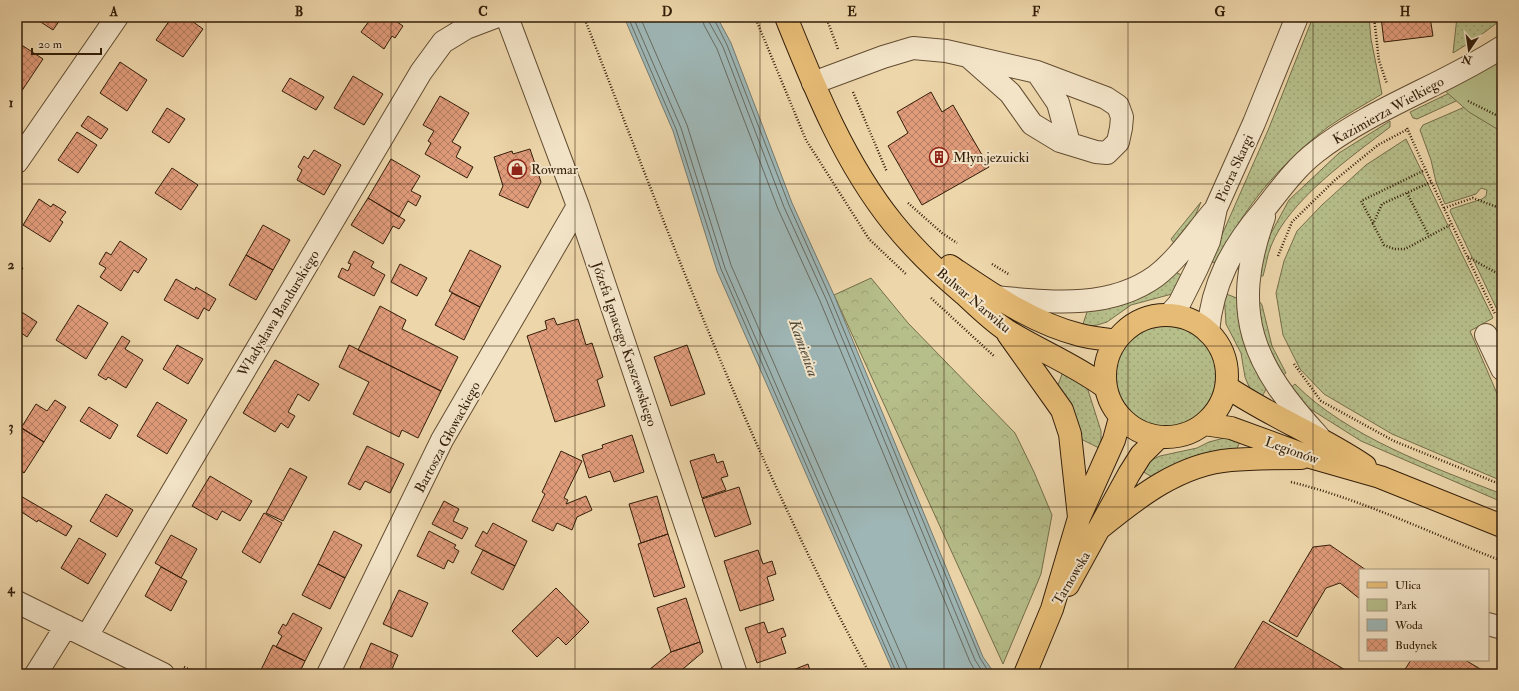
<svg xmlns="http://www.w3.org/2000/svg" width="1519" height="691" viewBox="0 0 1519 691" font-family="'IM FELL Double Pica',serif">
	<style>
		.grass { fill: url(#grass-dots); stroke: #746e4a }
		.forest { fill: url(#forest-crowns); stroke: #746e4a }
		.park { fill: #b6be8a; stroke: #746e4a }
		.water { fill: #9eb6b5; stroke: #737970 }
		.lines { fill: none; stroke-linecap: round; stroke-linejoin: round }
		.shore { stroke: #686a5f; stroke-width: 1 }
		.building { fill: url(#building-cross-hatch); stroke: #331e09 }
		.minor-casing { stroke: #624c31; stroke-width: 24 }
		.major-casing { stroke: #331e09; stroke-width: 24 }
		.path { stroke: #331e09; stroke-width: 2.5; stroke-dasharray: 1 2; stroke-linecap: butt }
		.minor { stroke: #f3e4c8; stroke-width: 22 }
		.major { stroke: #e6bb75; stroke-width: 22 }
		.grid { fill: none; stroke: #331e09; stroke-width: 1; stroke-opacity: 0.55 }
		.labels { text-anchor: middle; stroke-width: 4; stroke-linejoin: round; paint-order: stroke }
		.street-label { font-size: 14px; fill: #331e09; stroke: #f3e4c8 }
		.poi-label { font-size: 14px; fill: #331e09; stroke: #f3e4c8; text-anchor: start }
		.water-label { font-size: 15px; font-style: italic; fill: #534c3d; stroke: #f3e4c8 }
		.neatline { fill: none; stroke: #331e09; stroke-width: 1.5 }
		.grid-label { font-size: 13px; text-anchor: middle; font-weight: bold; fill: #331e09 }
	</style>
	<defs>
		<pattern id="grass-dots" width="8" height="8" patternUnits="userSpaceOnUse"><rect width="8" height="8" fill="#b6be8a"/><path d="M2 2h.1M6 6h.1" fill="none" stroke="#9da376" stroke-width="1.8" stroke-linecap="round"/></pattern>
		<pattern id="forest-crowns" width="20" height="18" patternUnits="userSpaceOnUse"><rect width="20" height="18" fill="#b6be8a"/><path d="M2 6a3 3 0 1 1 6 0M12 15a3 3 0 1 1 6 0" fill="none" stroke="#9da376"/></pattern>
		<pattern id="building-cross-hatch" width="8" height="8" patternUnits="userSpaceOnUse"><rect width="8" height="8" fill="#e09b7a"/><path d="M0 0l8 8M0 8l8-8" fill="none" stroke="#b67e62"/></pattern>
	</defs>
	<rect width="100%" height="100%" fill="#edd6aa"/>
	<filter id="stains"><feTurbulence type="fractalNoise" baseFrequency=".005" numOctaves="4"/><feColorMatrix values="0 0 0 0 .2 0 0 0 0 .09 0 0 0 0 .02 0 0 0 .5 -.17"/></filter>
	<radialGradient id="worn" r=".72"><stop offset=".6" stop-color="#630" stop-opacity="0"/><stop offset="1" stop-color="#630" stop-opacity=".3"/></radialGradient>
	<!-- grass -->
	<path class="grass" d="M1313 17H1369L1371 39 1382 94C1364 105 1345 115 1328 127 1279 164 1243 209 1216 263L1210 262 1269 128Z
		M1457 17H1502V19L1477 38 1453 53Z
		M1487 75 1469 95 1417 119 1413 118 1410 112Z
		M1467 106 1502 122V320L1450 211 1451 209 1482 199 1486 196 1487 190 1481 188 1476 194 1445 204 1436 182 1431 160 1420 130 1423 125Z
		M1390 121V127C1351 157 1289 200 1271 246 1267 256 1266 266 1263 276H1258L1263 248 1289 200 1339 153Z
		M1406 139 1493 318 1470 331 1502 405V481L1392 434 1324 394 1300 369 1283 335 1276 293 1284 261 1297 231 1322 205 1366 165Z
		M1201 202 1192 223 1176 246 1171 239Z
		M1173 270 1184 277 1172 294 1131 305 1107 322 1097 325 1082 327 1088 309Z
		M1224 293 1239 299 1267 387 1261 399 1250 389 1245 377 1241 353 1226 324Z
		M1254 300 1260 302 1262 305 1272 346 1286 373 1281 377 1274 367Z
		M1113 376a53 53 0 1 1 106 0a53 53 0 1 1-106 0Z
		M1064 369 1087 387 1101 431V449L1079 438 1058 385Z
		M1295 384C1346 436 1434 468 1502 494V502L1361 441 1304 405 1289 389Z
		M1224 438 1241 439 1236 451 1154 478 1140 470 1147 462 1160 456 1197 448 1209 442Z"/>
	<!-- forest -->
	<path class="forest" d="M871 278 908 323 1015 433 1034 472 1052 515 1041 574 1003 664 834 295Z"/>
	<!-- park -->
	<path class="park" d="M1502 47V132L1469 112 1436 83Z"/>
	<!-- water -->
	<path class="water" d="M624 17H717L731 43 792 203 834 295 983 657 995 674H894L717 271 673 131Z"/>
	<g class="lines">
		<!-- shore -->
		<path class="shore" d="M628 17 676 129 721 269 897 674
			M633 17 681 128 725 268 902 674
			M640 17 687 125 731 265 906 666 908 674
			M702 17 704 25 717 49 778 209 820 301 970 662 977 674
			M708 17 709 22 723 47 784 207 826 299 975 660 984 674
			M713 17 727 45 789 205 830 297 980 658 990 674"/>
	</g>
	<!-- building -->
	<path class="building" d="M33 17H62L53 30Z
		M172 17H179L186 22 189 19 203 29 183 57 156 40Z
		M372 17H390L403 26 395 38 392 36 384 49 361 32Z
		M1381 17H1430L1433 36 1384 42Z
		M17 42 43 59 19 95 17 93Z
		M120 62 147 80 127 111 100 93Z
		M353 76 383 94 364 125 334 108Z
		M290 78 324 97 316 110 282 91Z
		M931 92 942 112 953 105 989 167 922 205 888 146 908 133 897 112Z
		M440 96 469 113 452 142 461 147 456 157 473 167 467 178 425 154 431 143 428 141 434 131 423 125Z
		M167 108 185 119 169 143 152 132Z
		M88 116 108 129 101 139 81 126Z
		M77 132 97 145 78 173 58 160Z
		M530 149 541 182 528 208 499 195 503 186 494 157 512 151 513 154Z
		M314 150 341 165 324 195 297 180 302 170 298 167 304 156 308 159Z
		M391 159 420 176 411 191 421 196 416 206 408 201 399 217 368 198Z
		M172 168 198 185 181 210 155 193Z
		M368 198 405 220 399 229 393 226 383 244 351 225Z
		M39 199 51 207 53 204 66 212 60 220 63 222 50 242 23 225Z
		M263 225 290 240 273 270 246 255Z
		M120 241 147 259 138 273 134 270 121 291 100 277 106 268 99 264 106 252 111 255Z
		M470 250 501 266 480 307 449 291Z
		M354 251 374 262 371 267 385 275 374 296 338 277 342 268 348 271 351 264 348 263Z
		M246 255 273 270 256 300 229 285Z
		M17 264 23 268 17 277Z
		M400 264 427 278 417 296 391 282Z
		M176 279 195 290 196 287 216 299 209 311 204 308 198 319 164 300Z
		M452 293 480 307 464 340 435 325Z
		M78 305 108 323 86 359 56 340Z
		M380 306 406 320 402 329 458 357 441 391 358 350Z
		M17 309 37 322 27 337 17 330Z
		M554 318 557 325 578 319 586 345 592 343 603 377 597 380 605 406 555 422 527 336 547 329 545 321Z
		M122 336 130 341 125 349 143 360 126 388 108 377 106 380 98 375Z
		M177 345 203 359 188 384 163 369Z
		M349 345 441 391 418 438 402 430 399 437 353 414 369 382 339 367Z
		M687 345 705 394 671 406 654 357Z
		M275 360 319 384 309 401 298 394 288 412 295 416 288 428 281 423 275 432 243 413Z
		M55 400 66 407 44 442 21 428 36 404 47 411Z
		M157 402 187 420 167 454 137 436Z
		M89 407 118 425 110 439 80 421Z
		M19 426 44 442 24 473 17 468V429Z
		M632 435 644 472 614 482 610 471 589 478 582 455 603 448 602 445Z
		M367 446 404 464 390 493 365 481 360 490 348 484Z
		M561 451 582 461 564 498 568 500 566 504 586 496 592 510 577 517 572 530 557 523 553 531 532 521 545 494 542 492Z
		M714 454 717 463 723 461 728 476 721 478 726 490 702 498 690 461Z
		M290 468 307 477 283 521 266 513Z
		M210 476 252 501 240 521 222 511 217 520 192 506Z
		M739 487 751 524 715 537 702 499Z
		M106 494 133 510 117 537 90 521Z
		M19 495 72 526 66 536 38 520 37 522 17 509V498Z
		M657 496 668 534 641 543 629 504Z
		M444 501 459 509 453 521 468 528 462 539 432 524Z
		M264 513 282 523 260 563 242 552Z
		M493 523 527 541 515 566 475 546 483 531 487 534Z
		M334 531 362 545 345 578 318 564Z
		M429 531 456 545 454 548 459 551 453 563 448 560 444 569 417 556Z
		M668 534 685 587 654 597 638 544Z
		M171 535 197 549 181 578 155 563Z
		M79 538 106 554 88 584 61 568Z
		M1330 545 1366 570H1360V599L1340 583 1326 588 1297 637 1269 621 1313 547Z
		M483 550 515 566 503 590 471 573Z
		M758 550 763 564 772 561 776 574 767 577 774 600 740 611 724 561Z
		M318 564 345 578 330 609 302 595Z
		M161 567 187 581 171 611 145 596Z
		M556 588 589 622 566 645 558 637 537 657 512 631Z
		M399 590 428 603 412 637 383 624Z
		M686 598 700 642 671 652 657 608Z
		M293 613 322 628 305 661 276 647 282 636 278 633 283 624 286 626Z
		M1263 621 1352 674H1231Z
		M764 622 768 633 783 628 786 636 781 638 786 653 757 663 745 628Z
		M700 642 703 652 677 674H644L671 652Z
		M371 643 398 655 390 674H373L360 668Z
		M273 645 305 661 299 674H259Z
		M1411 660H1465L1489 674H1402Z
		M808 664 811 674H783Z"/>
	<g class="lines">
		<defs>
			<path id="minor" d="M507 17 578 206 736 674
				M1037 72 1058 103 1069 143
				M813 83 883 57 913 48 946 51 968 56 1010 93 1032 124 1060 141 1096 152 1107 153 1118 142 1121 128 1122 117 1118 106 1106 98 1037 72 968 56
				M17 162 117 17
				M1264 217C1229 315 1253 365 1319 437
				M995 297C1049 302 1109 310 1156 276 1178 259 1195 233 1213 212
				M1169 315 1179 304 1197 268 1209 241 1216 208 1254 123 1297 17
				M1208 332C1212 284 1232 247 1263 211 1279 191 1295 168 1316 152 1372 108 1442 86 1502 47
				M1486 335 1502 369
				M17 602 163 674
				M1488 624 1502 628
				M87 636 421 72 443 42 466 28 495 17
				M36 674 66 626
				M328 674 442 440 578 206"/>
			<path id="major" d="M786 17C815 89 844 162 893 223 914 249 939 273 964 294 977 306 991 320 1006 330 1038 350 1074 364 1105 387
				M950 266C990 293 1032 323 1080 335 1092 338 1104 339 1116 341
				M1105 376a61 61 0 1 1 122 0a61 61 0 1 1-122 0Z
				M1008 334 1062 410 1070 434 1079 517
				M1227 387C1271 417 1321 436 1365 466
				M1204 424 1231 428 1310 457 1380 477 1502 526
				M1100 528C1138 497 1180 464 1231 460 1254 458 1278 458 1301 458
				M1068 585 1129 474 1141 455 1159 437
				M1025 674 1052 609 1079 518 1114 440 1120 418"/>
		</defs>
		<!-- minor casing -->
		<use href="#minor" class="minor-casing"/>
		<!-- major casing -->
		<use href="#major" class="major-casing"/>
		<!-- path -->
		<path class="path" d="M584 17C670 238 755 465 870 674
			M755 17 806 140 869 239 907 275
			M826 17 838 49
			M1374 17 1379 61 1387 84
			M853 92 887 172
			M1468 101 1502 118
			M1407 128 1427 173 1495 314
			M1431 182 1382 204 1373 224 1384 245 1394 249H1405L1452 224
			M1407 193 1429 236
			M908 203 942 233 957 243
			M1444 208 1473 198 1502 209
			M1373 223 1361 201 1425 170
			M1278 256 1292 222 1335 180 1378 145 1408 129
			M1468 257 1502 276
			M992 264 1010 275
			M931 298 995 357
			M1294 364 1321 401 1394 441 1502 485
			M1291 482C1364 500 1432 534 1502 561
			M184 667 199 674"/>
		<!-- minor -->
		<use href="#minor" class="minor"/>
		<!-- major -->
		<use href="#major" class="major"/>
	</g>
	<!-- grid -->
	<path class="grid" d="M206 17V674M391 17V674M575 17V674M760 17V674M944 17V674M1128 17V674M1313 17V674M17 184H1502M17 346H1502M17 507H1502"/>
	<!-- icons -->
	<defs>
		<symbol id="building-ring" viewBox="-11 -11 22 22"><circle r="9.5" fill="#f3e4c8" stroke="#8f2418" stroke-width="1.5"/><path d="M-4-6H4V6H1V3H-1V6H-4ZM-2.5-4.3h1.7v1.8h-1.7ZM.8-4.3h1.7v1.8H.8ZM-2.5-1h1.7V.8h-1.7ZM.8-1h1.7V.8H.8Z" fill="#8f2418"/></symbol>
		<symbol id="shop-ring" viewBox="-11 -11 22 22"><circle r="9.5" fill="#f3e4c8" stroke="#8f2418" stroke-width="1.5"/><path d="M-5-2.5h2.3a2.7 3.5 0 0 1 5.4 0H5L5.5 6h-11ZM-1.5-2.5h3a1.5 2.3 0 0 0-3 0Z" fill="#8f2418"/></symbol>
	</defs>
	<g fill-rule="evenodd">
		<use href="#building-ring" x="928" y="146" width="22" height="22"/>
		<use href="#shop-ring" x="506" y="158" width="22" height="22"/>
	</g>
	<g class="labels">
		<!-- street labels -->
		<g class="street-label">
			<text transform="translate(1388 110) rotate(-29)" y="5">Kazimierza Wielkiego</text>
			<text transform="translate(1234 168) rotate(-66)" y="5">Piotra Skargi</text>
			<text transform="translate(974 300) rotate(40)" y="5">Bulwar Narwiku</text>
			<text transform="translate(278 313) rotate(-59)" y="5">Władysława Bandurskiego</text>
			<text transform="translate(625 344) rotate(71)" y="5">Józefa Ignacego Kraszewskiego</text>
			<text transform="translate(447 437) rotate(-62)" y="5">Bartosza Głowackiego</text>
			<text transform="translate(1292 450) rotate(20)" y="5">Legionów</text>
			<text transform="translate(1071 578) rotate(-59)" y="5">Tarnowska</text>
		</g>
		<!-- poi labels -->
		<g class="poi-label">
			<text x="953" y="162">Młyn jezuicki</text>
			<text x="531" y="174">Rowmar</text>
		</g>
		<!-- water labels -->
		<g class="water-label">
			<text transform="translate(804 348) rotate(70)" y="5">Kamienica</text>
		</g>
	</g>
	<!-- margin -->
	<rect width="1519" height="691" fill="none" stroke="#edd6aa" stroke-width="44"/>
	<!-- legend -->
	<rect x="1359" y="569" width="130" height="92" fill="#f3e4c8" stroke="#a6957c"/>
	<rect x="1367" y="582" width="20" height="6" fill="#e6bb75" stroke="#a6957c"/>
	<text x="1395" y="589" font-size="12" fill="#331e09">Ulica</text>
	<rect x="1367" y="599" width="20" height="12" fill="#b6be8a" stroke="#a6957c"/>
	<text x="1395" y="609" font-size="12" fill="#331e09">Park</text>
	<rect x="1367" y="619" width="20" height="12" fill="#9eb6b5" stroke="#a6957c"/>
	<text x="1395" y="629" font-size="12" fill="#331e09">Woda</text>
	<rect x="1367" y="639" width="20" height="12" fill="url(#building-cross-hatch)" stroke="#a6957c"/>
	<text x="1395" y="649" font-size="12" fill="#331e09">Budynek</text>
	<!-- north arrow -->
	<g transform="translate(1469 50) rotate(193)" stroke="#f3e4c8" stroke-width="3" paint-order="stroke">
	<path d="M0-3L7 15L0 10L-7 15Z" fill="#331e09"/>
	<text y="-6" font-size="11" font-weight="bold" text-anchor="middle" fill="#331e09">N</text>
	</g>
	<!-- scale -->
	<path d="M32 48v6h69v-6" fill="none" stroke="#331e09" stroke-width="2"/>
	<text x="38" y="48" font-size="12" fill="#331e09" stroke="#f3e4c8" stroke-width="3" paint-order="stroke">20 m</text>
	<rect x="22" y="22" width="1475" height="647" class="neatline"/>
	<g class="grid-label">
		<text x="114" y="16">A</text>
		<text x="299" y="16">B</text>
		<text x="483" y="16">C</text>
		<text x="667" y="16">D</text>
		<text x="852" y="16">E</text>
		<text x="1036" y="16">F</text>
		<text x="1220" y="16">G</text>
		<text x="1405" y="16">H</text>
		<text x="11" y="107">1</text>
		<text x="11" y="269">2</text>
		<text x="11" y="431">3</text>
		<text x="11" y="593">4</text>
	</g>
	<rect width="100%" height="100%" filter="url(#stains)"/>
	<rect width="100%" height="100%" fill="url(#worn)"/>
</svg>
